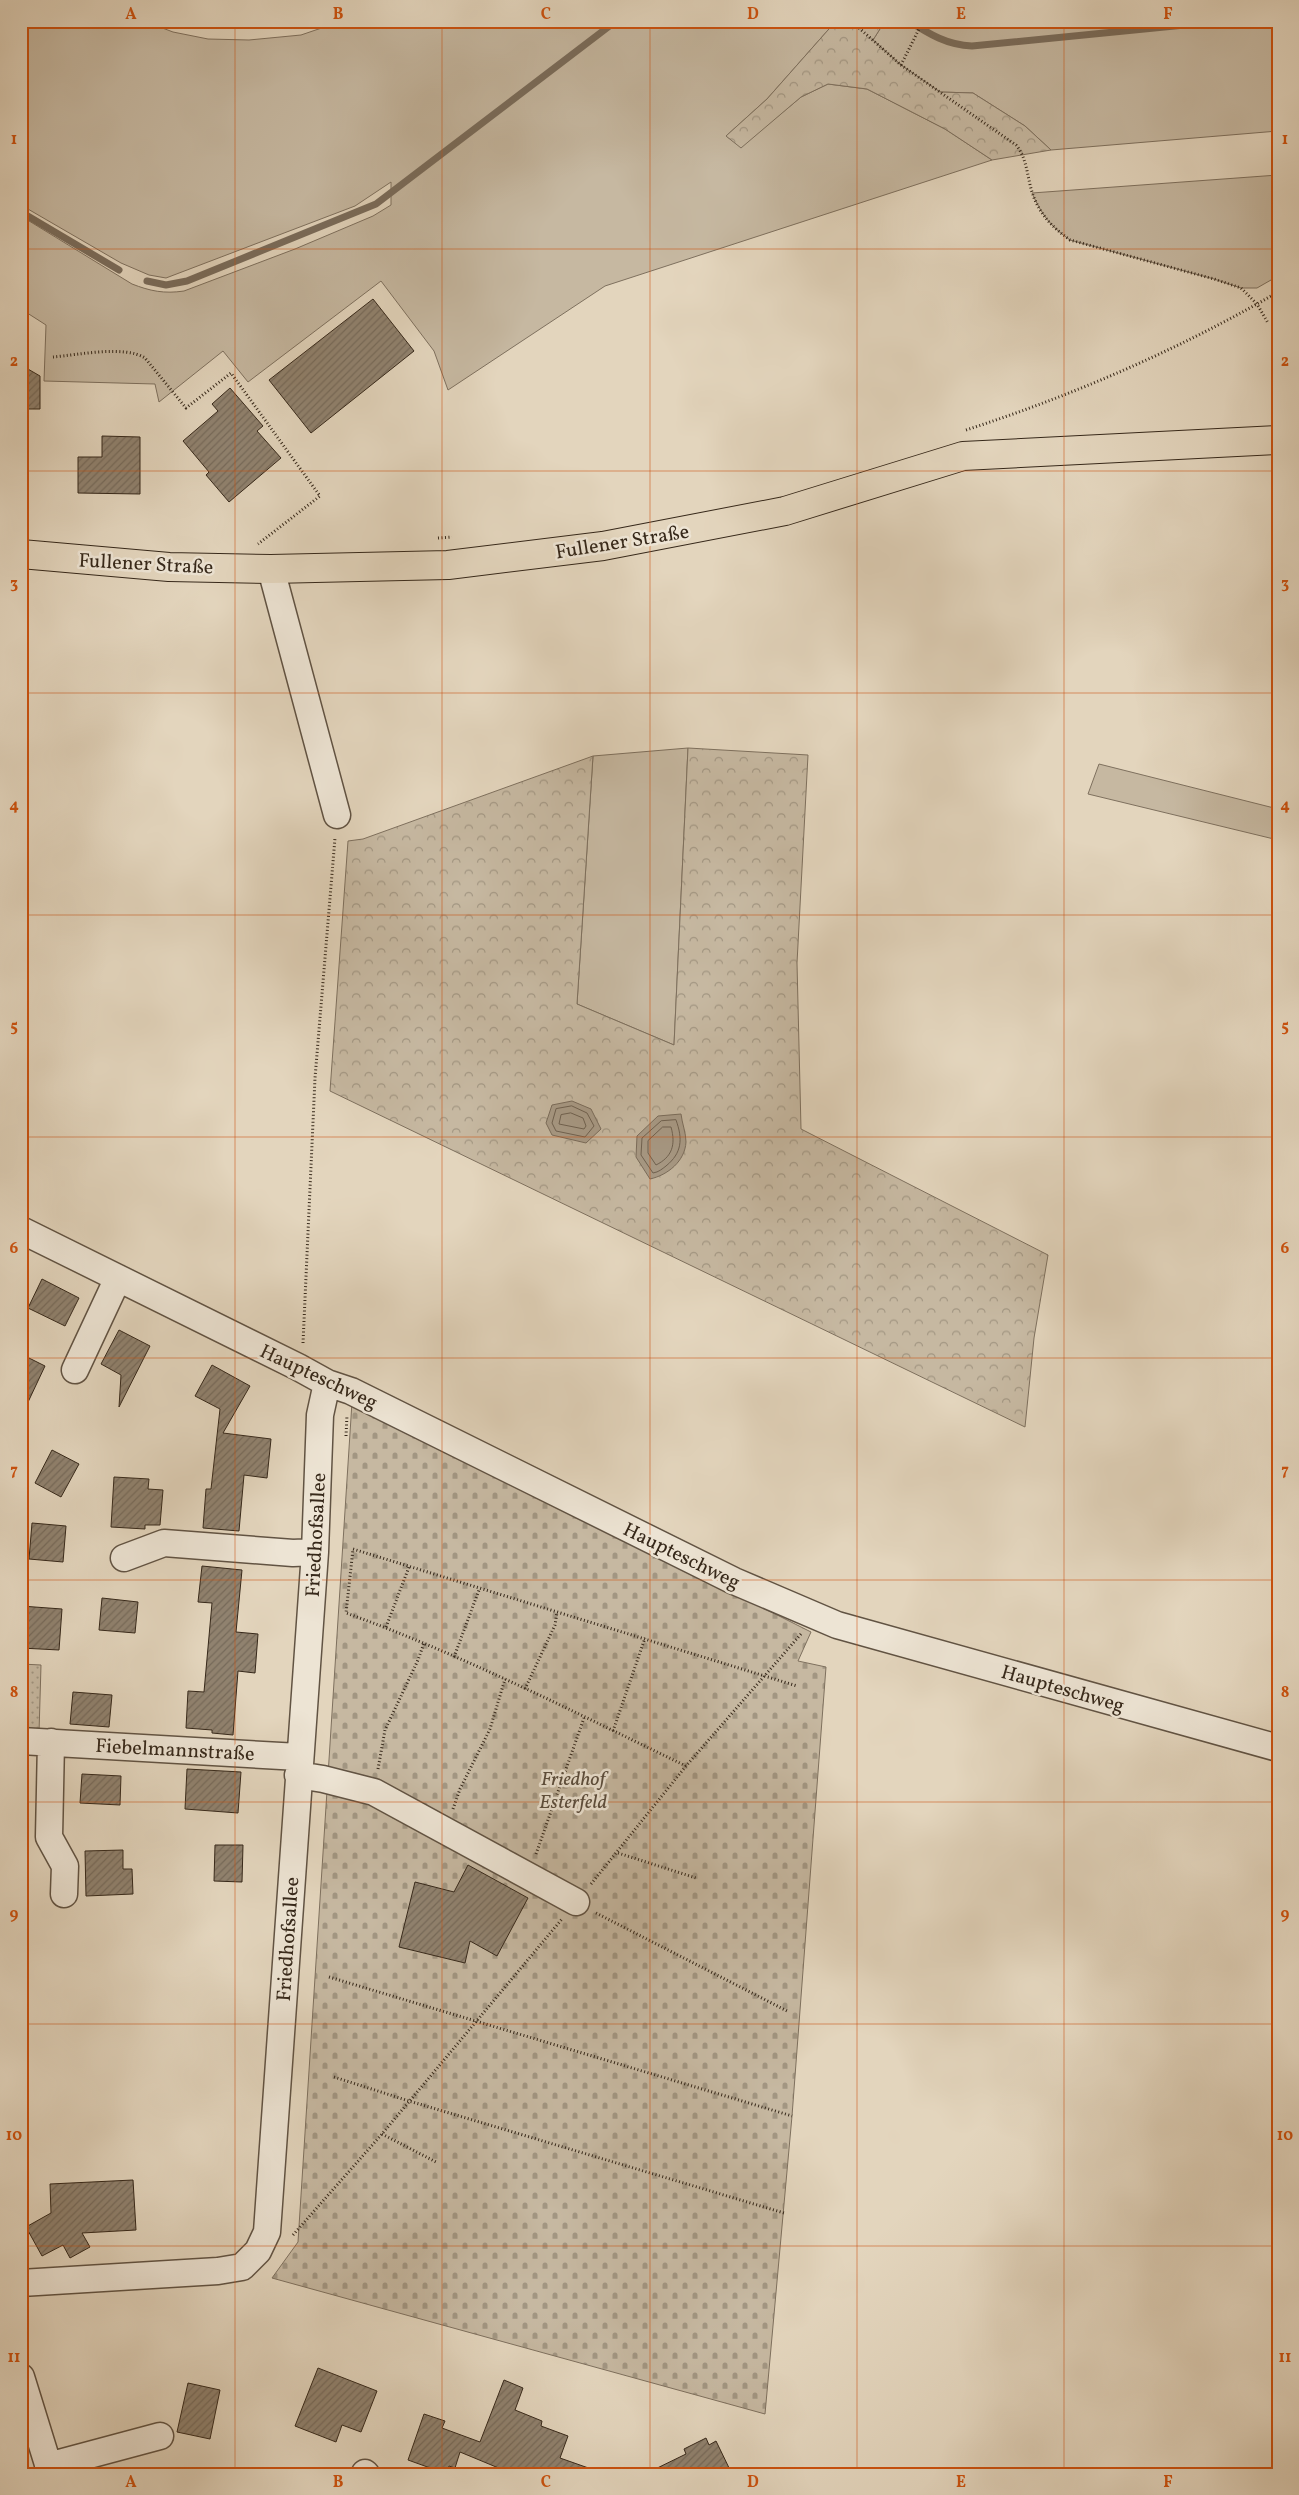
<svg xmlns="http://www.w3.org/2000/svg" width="1299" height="2495" viewBox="0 0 1299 2495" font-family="Vollkorn,serif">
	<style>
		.green { fill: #c6b8a1; stroke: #7e705e }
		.forest { fill: url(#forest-crowns); stroke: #7e705e }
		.cemetery { fill: url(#cemetery-stones); stroke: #7e705e }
		.park { fill: url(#park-dots); stroke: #7e705e }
		.water { fill: #a89a86; stroke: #7a6c5b }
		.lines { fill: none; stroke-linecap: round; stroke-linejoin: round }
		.shore { stroke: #6f6150; stroke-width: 1 }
		.stream { stroke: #7a6c5b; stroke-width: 7 }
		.building { fill: url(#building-hatch); stroke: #36281a }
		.minor-casing { stroke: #615343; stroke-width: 29 }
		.major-casing { stroke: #36281a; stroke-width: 30 }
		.path { stroke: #36281a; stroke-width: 3; stroke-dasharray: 1 2.5; stroke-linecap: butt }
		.minor { stroke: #ede4d4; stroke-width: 26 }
		.major { stroke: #e3d5bd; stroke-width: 28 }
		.grid { fill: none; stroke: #cd520e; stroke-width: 1; stroke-opacity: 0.55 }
		.labels { text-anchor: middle; stroke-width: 5; stroke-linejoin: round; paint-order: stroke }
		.street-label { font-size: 20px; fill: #36281a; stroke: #ede4d4 }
		.park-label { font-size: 20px; font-style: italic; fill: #5a4c3c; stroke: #ede4d4 }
		.neatline { fill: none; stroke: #cd520e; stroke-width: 2 }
		.grid-label { font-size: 16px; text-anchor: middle; font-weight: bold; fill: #cd520e }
	</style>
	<defs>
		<pattern id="forest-crowns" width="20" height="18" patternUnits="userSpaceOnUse" patternTransform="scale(1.25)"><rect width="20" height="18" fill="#c6b8a1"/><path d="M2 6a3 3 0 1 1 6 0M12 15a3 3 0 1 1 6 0" fill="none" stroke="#a29682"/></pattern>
		<pattern id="cemetery-stones" width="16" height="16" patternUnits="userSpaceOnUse" patternTransform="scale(1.25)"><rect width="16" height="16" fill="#c6b8a1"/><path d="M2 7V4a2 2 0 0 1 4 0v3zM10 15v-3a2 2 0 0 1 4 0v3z" fill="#a29682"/></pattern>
		<pattern id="park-dots" width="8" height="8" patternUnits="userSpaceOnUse" patternTransform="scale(1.25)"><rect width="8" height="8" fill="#c6b8a1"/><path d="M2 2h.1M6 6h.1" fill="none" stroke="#a29682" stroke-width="1.8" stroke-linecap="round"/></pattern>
		<pattern id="building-hatch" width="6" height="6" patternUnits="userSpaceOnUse" patternTransform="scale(1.25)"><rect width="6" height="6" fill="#90826f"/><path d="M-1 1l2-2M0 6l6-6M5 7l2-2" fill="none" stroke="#766a5a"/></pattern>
	</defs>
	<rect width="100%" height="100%" fill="#e3d5bd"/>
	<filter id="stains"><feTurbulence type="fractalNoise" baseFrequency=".004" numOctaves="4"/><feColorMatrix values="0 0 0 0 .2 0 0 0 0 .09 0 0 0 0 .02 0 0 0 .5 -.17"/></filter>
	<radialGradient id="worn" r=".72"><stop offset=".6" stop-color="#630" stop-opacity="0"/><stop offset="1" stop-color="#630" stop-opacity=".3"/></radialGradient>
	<!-- green -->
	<path class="green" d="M21 21H144L173 32 208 39 249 40 301 35 342 21H836L767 99 726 136 741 147 801 97 828 84 867 89 945 129 992 160 605 286 448 390 434 351 381 281 248 382 223 351 159 402 155 384 44 381 46 325 21 309V216L132 284C150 291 164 294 184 291L295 249 373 216 391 205V182L355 206 166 278 149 275 121 263 21 205Z
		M885 21H950C985 37 1051 22 1090 21 1153 19 1215 21 1278 21V131L1051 150 1025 126 973 93 940 92 901 65 873 40Z
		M1278 175V276L1257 288H1241L1214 279 1070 240C1050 226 1042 215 1032 193Z
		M688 748 674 1045 577 1004 593 756Z
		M1099 764 1278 809V840L1088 794Z"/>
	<!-- forest -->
	<path class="forest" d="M836 21H885L873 40 901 65 940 92 973 93 1025 126 1051 150 992 160 945 129 867 89 828 84 801 97 741 148 726 136 767 99Z
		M688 748 808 755 797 963 801 1129 1048 1255 1034 1338 1025 1427 330 1091 348 841 363 839 593 756 577 1004 674 1045Z"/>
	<!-- cemetery -->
	<path class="cemetery" d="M352 1402 811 1632 798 1661 826 1667 792 2116 765 2414 272 2278 298 2242Z"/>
	<!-- park -->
	<path class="park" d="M21 1664 41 1665 39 1733 21 1732Z"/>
	<!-- water -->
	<path class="water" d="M572 1101 591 1109 601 1129 586 1143 552 1135 546 1123 552 1105Z
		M681 1114C682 1123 686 1133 686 1142 685 1161 668 1175 650 1179L636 1157 637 1136 658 1116Z"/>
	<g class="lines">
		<!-- shore -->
		<path class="shore" d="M572 1106 587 1113 594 1126 585 1137 556 1131 552 1123 556 1109Z
			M571 1113 583 1118 586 1126 584 1129 559 1124 561 1115Z
			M676 1120C683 1139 682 1153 666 1166 662 1169 659 1172 653 1173L641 1155 642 1138 661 1121Z
			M663 1127H671C676 1145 672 1157 656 1165L648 1153V1141Z"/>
		<!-- stream -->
		<path class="stream" d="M909 21C929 34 947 45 972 46L1225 21
			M21 212 119 270
			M147 281 166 285 187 281 376 204 616 21"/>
	</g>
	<!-- building -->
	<path class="building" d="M373 299 414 351 311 433 269 380Z
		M21 365 40 376V409H21Z
		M230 388 263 426 257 431 281 458 229 502 206 475 209 472 183 441 218 411 212 404Z
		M102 436 140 437V494L78 493V457H102Z
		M42 1279 79 1298 65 1326 28 1308Z
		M119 1330 150 1346 119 1407 121 1375 101 1364Z
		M21 1354 45 1366 21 1417Z
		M212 1365 250 1386 223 1433 271 1439 267 1478 244 1475 239 1531 203 1528 206 1489H211L220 1409 195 1396Z
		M52 1450 79 1464 61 1497 35 1483Z
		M114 1477 149 1479 148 1489 163 1490 160 1525H145V1529L111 1527Z
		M32 1523 66 1526 63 1562 29 1559Z
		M202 1566 242 1570 236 1632 258 1634 255 1673 238 1671 233 1735 212 1733V1730L186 1728 188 1691 204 1692 212 1603 198 1602Z
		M102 1598 138 1602 135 1633 99 1630Z
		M21 1606 62 1609 59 1650 21 1648Z
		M73 1692 112 1695 109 1727 70 1724Z
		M187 1769 241 1772 238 1813 185 1809Z
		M82 1774 121 1776 120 1805 80 1803Z
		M215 1845H243L242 1882 214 1881Z
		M123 1850V1869H132L133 1894 86 1896 85 1851Z
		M468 1865 528 1898 497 1956 470 1941 465 1963 399 1947 415 1882 454 1892Z
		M133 2180 136 2230 82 2233 90 2247 70 2258 63 2245 42 2256 26 2227 51 2213 50 2184Z
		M318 2368 377 2391 361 2432 342 2425 336 2442 295 2426Z
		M504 2380 523 2388 515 2410 542 2421 541 2426 568 2436 560 2458 597 2471V2474H513L460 2452 455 2468 449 2466 447 2474 408 2460 424 2414 445 2421 442 2428 480 2442Z
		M188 2383 220 2390 210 2439 177 2432Z
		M706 2438 709 2445 716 2441 732 2474H645L686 2454 684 2449Z"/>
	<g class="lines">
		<defs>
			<path id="minor" d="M271 569 337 815
				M21 1230 298 1367 327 1383 351 1391 734 1581 837 1625 1278 1748
				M75 1370 118 1278
				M124 1558 164 1543 293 1553 315 1552
				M21 1741 299 1757
				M51 1742 49 1837 65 1866 64 1894
				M298 1775 323 1779 374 1792 576 1902
				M21 2283 218 2271 242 2267 258 2251 267 2232 315 1552 320 1415 327 1383
				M21 2377 51 2474
				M48 2466 160 2436
				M365 2473 366 2474"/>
			<path id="major" d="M21 554 169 567 271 569 448 565 603 546 785 511 963 456 1278 440"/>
		</defs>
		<!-- minor casing -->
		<use href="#minor" class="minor-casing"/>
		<!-- major casing -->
		<use href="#major" class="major-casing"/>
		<!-- path -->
		<path class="path" d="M851 21 901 65 1016 145C1027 158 1027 176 1032 192 1039 214 1052 227 1070 240L1214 279 1241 288 1257 304 1268 323
			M901 65 923 21
			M53 357C77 355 125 345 145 358L186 408 231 373 320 496 258 544
			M966 430C1074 395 1180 349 1278 292
			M438 538 452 537
			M303 1343 315 1078 335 838
			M346 1436 347 1415
			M386 1627 409 1567
			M454 1657 479 1590
			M525 1689 555 1625 557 1612
			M613 1731 645 1638
			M686 1766C574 1712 463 1655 346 1613L353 1549 797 1686
			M378 1769 385 1730 418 1660 424 1643
			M453 1809 460 1789 490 1729 505 1679
			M618 1853 696 1878
			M536 1854 584 1718
			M591 1884 686 1766 801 1634
			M596 1913 789 2012
			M329 1977 792 2116
			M334 2077 409 2101 784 2213
			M382 2134 436 2162
			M293 2235 382 2134 562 1919"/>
		<!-- minor -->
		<use href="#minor" class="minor"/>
		<!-- major -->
		<use href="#major" class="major"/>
	</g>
	<!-- grid -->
	<path class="grid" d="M235 21V2474M442 21V2474M650 21V2474M857 21V2474M1064 21V2474M21 249H1278M21 471H1278M21 693H1278M21 915H1278M21 1137H1278M21 1358H1278M21 1580H1278M21 1802H1278M21 2024H1278M21 2246H1278"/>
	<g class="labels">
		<!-- street labels -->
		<g class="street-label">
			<text transform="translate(622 541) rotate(-9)" y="7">Fullener Straße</text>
			<text transform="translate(146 563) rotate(3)" y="7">Fullener Straße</text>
			<text transform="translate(319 1376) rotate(25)" y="7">Haupteschweg</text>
			<text transform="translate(315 1535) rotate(-87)" y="7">Friedhofsallee</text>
			<text transform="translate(682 1555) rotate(26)" y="7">Haupteschweg</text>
			<text transform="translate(1063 1688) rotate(16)" y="7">Haupteschweg</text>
			<text transform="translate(175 1749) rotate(3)" y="7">Fiebelmannstraße</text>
			<text transform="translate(287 1939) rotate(-86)" y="7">Friedhofsallee</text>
		</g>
		<!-- park labels -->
		<g class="park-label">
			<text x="573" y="1785">Friedhof<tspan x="573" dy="23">Esterfeld</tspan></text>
		</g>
	</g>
	<!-- margin -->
	<rect width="1299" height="2495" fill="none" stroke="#e3d5bd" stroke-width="55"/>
	<rect x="28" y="28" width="1244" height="2440" class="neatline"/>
	<g class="grid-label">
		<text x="131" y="19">A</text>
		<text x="338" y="19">B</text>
		<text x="546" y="19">C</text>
		<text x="753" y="19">D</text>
		<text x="961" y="19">E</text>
		<text x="1168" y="19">F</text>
		<text x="14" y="144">1</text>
		<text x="1285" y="144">1</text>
		<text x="14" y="366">2</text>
		<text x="1285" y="366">2</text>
		<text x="14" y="588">3</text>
		<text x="1285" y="588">3</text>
		<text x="14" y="810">4</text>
		<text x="1285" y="810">4</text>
		<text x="14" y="1031">5</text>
		<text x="1285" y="1031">5</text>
		<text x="14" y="1253">6</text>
		<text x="1285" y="1253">6</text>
		<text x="14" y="1475">7</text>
		<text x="1285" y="1475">7</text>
		<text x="14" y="1697">8</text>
		<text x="1285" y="1697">8</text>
		<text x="14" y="1919">9</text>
		<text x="1285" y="1919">9</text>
		<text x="14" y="2140">10</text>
		<text x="1285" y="2140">10</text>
		<text x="14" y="2362">11</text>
		<text x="1285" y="2362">11</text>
		<text x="131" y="2487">A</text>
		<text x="338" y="2487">B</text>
		<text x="546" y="2487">C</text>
		<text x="753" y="2487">D</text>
		<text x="961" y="2487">E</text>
		<text x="1168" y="2487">F</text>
	</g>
	<rect width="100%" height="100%" filter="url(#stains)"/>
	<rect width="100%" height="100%" fill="url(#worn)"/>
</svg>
